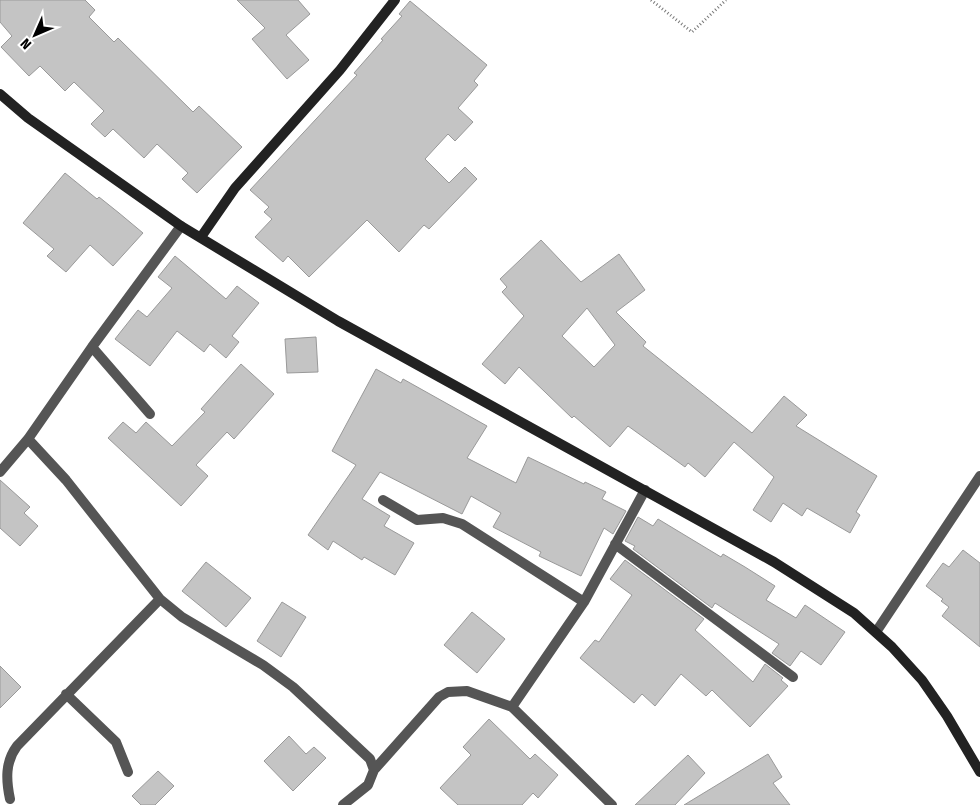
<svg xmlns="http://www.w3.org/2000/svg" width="980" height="805" viewBox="0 0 980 805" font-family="'Fira Sans Condensed',sans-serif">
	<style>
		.building { fill: #c4c4c4; stroke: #999; fill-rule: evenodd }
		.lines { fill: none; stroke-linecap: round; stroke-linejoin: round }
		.path { stroke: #777; stroke-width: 3; stroke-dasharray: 1 2.5; stroke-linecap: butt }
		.street { stroke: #555; stroke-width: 10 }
		.secondary { stroke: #222; stroke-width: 10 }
	</style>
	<rect width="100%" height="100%" fill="#fff"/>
	<!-- building -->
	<path class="building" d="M0 0H85L95 10 89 17 114 42 118 38 193 112 199 106 242 147 197 193 182 179 188 173 157 144 144 158 113 129 105 137 91 124 104 111 74 82 65 91 40 66 29 76 1 47 12 36 0 22Z
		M237 0H298L310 14 286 35 309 60 287 79 252 39 265 28Z
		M410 1 487 65 474 81 478 85 458 108 473 122 455 141 448 134 425 159 449 183 465 167 477 179 429 229 424 225 399 252 367 220 309 277 288 256 283 262 255 237 272 219 264 212 269 207 250 190 357 75 354 73 383 40 381 39 402 16 399 14Z
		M65 173 97 199 99 197 119 213 143 233 113 266 90 245 66 272 47 256 54 249 23 223Z
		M541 240 581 282 619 254 645 290 616 312 646 342 643 346 752 433 784 396 807 415 796 426 877 476 856 512 860 515 850 533 807 508 802 516 783 503 771 522 753 510 774 477 734 442 705 477 688 463 685 467 628 426 610 447 574 416 572 418 519 367 505 384 482 364 524 316 502 292 507 287 500 279ZM587 308 615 345 594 367 562 336Z
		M175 256 226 299 237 286 259 303 232 336 239 342 226 358 210 344 204 352 177 331 150 366 115 339 138 310 147 317 172 288 158 277Z
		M316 337 318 372 287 373 285 339Z
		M241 364 274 394 234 439 227 432 196 465 208 476 181 506 108 438 123 422 136 433 146 422 172 446 205 412 201 409Z
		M376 369 401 383 403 379 487 426 467 458 516 483 528 457 584 484 585 482 606 492 602 499 626 511 613 534 604 528 581 576 539 556 541 552 493 527 501 513 471 496 462 514 380 472 362 499 390 516 384 526 414 543 395 575 364 557 362 560 333 541 328 550 308 535 356 465 332 451Z
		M0 480 30 507 24 513 38 526 20 546 0 528Z
		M638 517 653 526 658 519 721 557 723 554 745 567 775 586 766 600 796 618 805 605 845 632 821 665 801 651 790 666 772 653 779 644 715 603 712 608 633 549 635 546 625 541Z
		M963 550 980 563V647L942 616 949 607 941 601 943 599 926 586 943 563 949 567Z
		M625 560 704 619 695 630 753 682 765 664 783 678 781 680 788 686 750 727 712 690 706 696 681 674 655 706 642 694 634 703 580 658 595 640 599 642 632 595 610 579Z
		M206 562 251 598 226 627 182 591Z
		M282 602 306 617 281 657 257 641Z
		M472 612 505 639 477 673 444 645Z
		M0 666 21 687 0 708Z
		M489 719 530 759 535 754 558 775 538 798 533 793 522 805H458L440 788 471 755 463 747Z
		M289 736 306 754 314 747 326 758 293 791 264 761Z
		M768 754 782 777 773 783 790 805H684Z
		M688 755 705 773 675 805H635Z
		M158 771 174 786 155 805H141L132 796Z"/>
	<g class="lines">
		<!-- path -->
		<path class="path" d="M651 0 692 32 726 0"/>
		<!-- street -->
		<path class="street" d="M92 347 150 414
			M28 439 66 480 160 599 182 617 263 665 293 687 370 759 374 770 368 785 343 805
			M0 472 28 439 92 347 181 226
			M383 500 417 520 443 518 462 524 584 602
			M615 544 793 677
			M876 632 980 476
			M66 694 116 742 128 772
			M512 707 584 602 645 490
			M374 770 439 697 448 692 467 691 512 707 612 805
			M10 799C6 780 5 762 17 746L160 599"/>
		<!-- secondary -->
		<path class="secondary" d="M0 94 28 118 181 226 338 321 774 562 854 613 892 647 922 680 947 716 980 772
			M201 237 235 188 340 70 395 0"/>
	</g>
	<!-- north arrow -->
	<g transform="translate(35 35) rotate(225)" stroke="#ffffff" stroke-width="4" paint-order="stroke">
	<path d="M0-4L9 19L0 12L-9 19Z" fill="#000000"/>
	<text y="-8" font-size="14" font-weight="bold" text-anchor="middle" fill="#000000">N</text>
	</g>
</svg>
